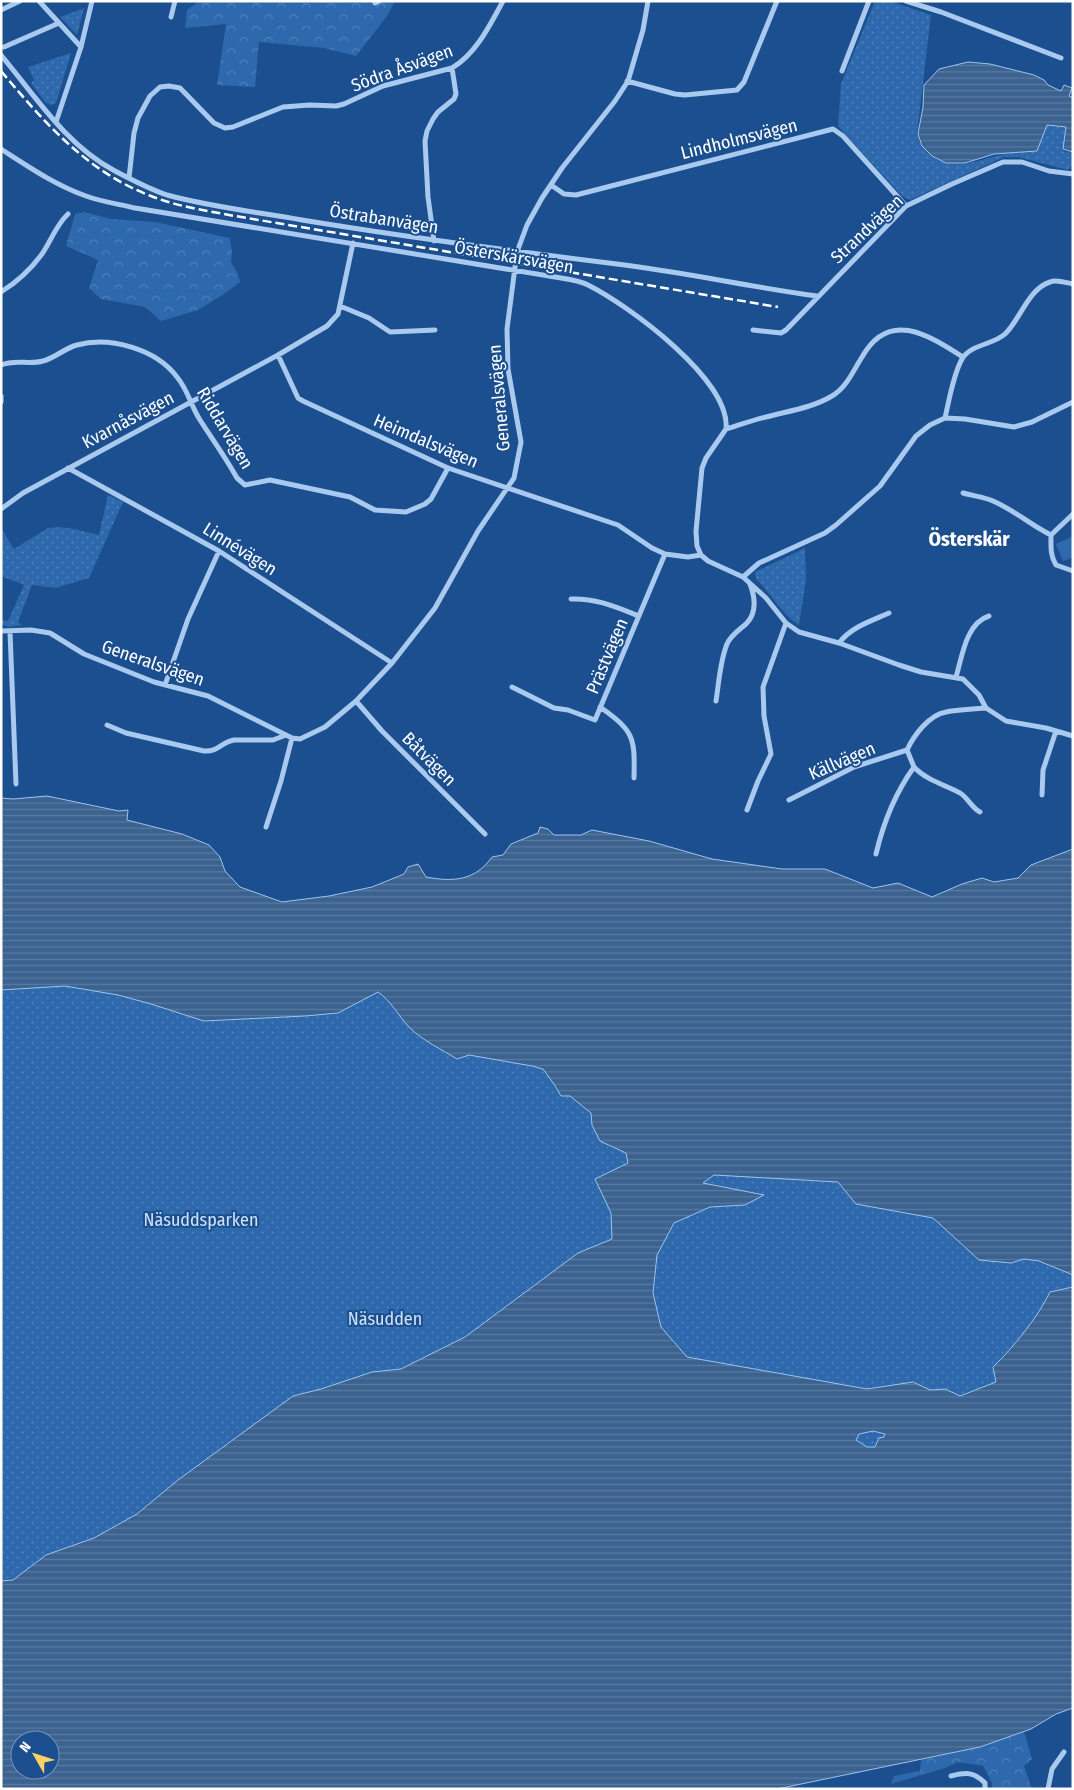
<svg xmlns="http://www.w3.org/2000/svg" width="1074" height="1790" viewBox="0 0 1074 1790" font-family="'Fira Sans Condensed',sans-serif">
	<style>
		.grass { fill: #2e69ad }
		.forest { fill: url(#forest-crowns) }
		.park { fill: url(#park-dots) }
		.water { fill: url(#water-rules); stroke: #9cc4f0; fill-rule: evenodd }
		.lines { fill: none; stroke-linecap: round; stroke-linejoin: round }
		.street { stroke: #a9c9ee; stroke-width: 5 }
		.rail { stroke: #fff; stroke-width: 2.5; stroke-dasharray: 9 4; stroke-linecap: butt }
		.labels { text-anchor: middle; stroke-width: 4; stroke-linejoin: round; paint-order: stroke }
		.street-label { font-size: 18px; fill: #fff; stroke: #1b4f8f }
		.park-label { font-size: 18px; fill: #cfe3fa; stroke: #1b4f8f }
		.quarter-label { font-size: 20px; font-weight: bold; fill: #fff; stroke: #1b4f8f }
	</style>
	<defs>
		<pattern id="forest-crowns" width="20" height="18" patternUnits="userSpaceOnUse" patternTransform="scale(1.25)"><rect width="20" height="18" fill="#2e69ad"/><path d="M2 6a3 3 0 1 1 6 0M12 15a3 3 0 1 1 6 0" fill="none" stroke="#4d80b9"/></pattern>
		<pattern id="park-dots" width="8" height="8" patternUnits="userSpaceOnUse" patternTransform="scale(1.25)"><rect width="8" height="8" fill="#2e69ad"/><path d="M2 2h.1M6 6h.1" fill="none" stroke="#4d80b9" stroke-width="1.8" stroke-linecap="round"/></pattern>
		<pattern id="water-rules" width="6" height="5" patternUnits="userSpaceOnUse" patternTransform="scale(1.25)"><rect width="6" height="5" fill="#3c6290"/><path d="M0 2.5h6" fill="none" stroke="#597aa1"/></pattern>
	</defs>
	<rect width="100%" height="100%" fill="#1b4f8f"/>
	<!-- grass -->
	<path class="grass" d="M1073 536V557L1063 561 1056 544Z"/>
	<!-- forest -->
	<path class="forest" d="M199 1H395L387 16 356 56 324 48 259 42 255 87 217 85 226 24 185 28 187 10Z
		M84 212 111 219 155 222 230 238 232 253 231 262 238 274 240 282 224 294 198 310 161 321 145 307 101 299 89 288 98 260 66 246 75 214Z
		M1024 1732 1032 1759 1024 1766 1032 1789H992V1783L983 1766 958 1762 945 1768 891 1784 894 1776 920 1771 921 1760 980 1747Z"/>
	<!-- park -->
	<path class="park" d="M875 1H889L931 15 917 134C919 142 922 147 928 153 951 175 979 159 1005 154 1015 152 1026 152 1037 151L1046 124 1066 127 1063 151 1073 153V165L1068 170 1018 157H1004L910 200 902 196 838 126 841 84Z
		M84 8 77 35 60 17Z
		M71 53 56 103 52 105 46 103 31 83 34 80 28 67Z
		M108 495 123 502 89 578 55 588 32 585 18 622 22 625 9 627 1 624V620L8 621 24 585 1 576V528L14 549 48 528C65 525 82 531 99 535Z
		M805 548 806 580 799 625C781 614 771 593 756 579L755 572Z
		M1 896 1073 1047V1511L1 1717Z"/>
	<!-- water -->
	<path class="water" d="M968 62 990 64 1034 75 1044 80 1048 85 1061 91 1064 85 1072 88 1069 96 1073 98V152L1063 149 1066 127 1047 125 1037 151 994 154 965 163H946L932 156 922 146 918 134 923 107 924 85 939 69Z
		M47 796 119 811 128 810 127 820 182 834 209 845 220 857 225 871 240 887 282 902 329 896 372 887 404 874 408 867 418 864 426 877C453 882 475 881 492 857L503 855 511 844 538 833 540 827 548 829 554 835H581L592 830 649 841 712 859 782 869H825L873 888 898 883 932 897 962 884 982 878 994 882 1018 878 1031 865 1073 849V1275L1039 1261 1024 1259 1011 1263 979 1260 933 1218 856 1204 838 1182 714 1175 703 1183 764 1195 745 1205 710 1207 674 1223 657 1255 653 1293 661 1327 687 1357 867 1389 913 1382 930 1390 945 1389 960 1396 996 1382 993 1367C1013 1348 1038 1317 1050 1292L1073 1287V1708L1056 1714 1031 1729 980 1747 777 1789H1V1581L13 1580 46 1555 94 1538 137 1514 178 1480 293 1396 321 1389 372 1372 401 1369 465 1337 578 1253 612 1239 611 1213 595 1179 628 1163 626 1153 600 1141 592 1125 591 1113 570 1096H561L554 1084 543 1069 532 1066 469 1055 457 1059C441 1049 423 1041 409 1027 398 1015 391 1001 378 992L338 1013 305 1016 204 1021 151 1004 118 995 65 986 1 990V798L13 799ZM873 1431 885 1434 884 1437 879 1438 875 1447H867L856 1440 859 1434ZM20 1740H50V1770H20Z"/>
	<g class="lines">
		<!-- street -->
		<path class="street" d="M39 1 81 47
			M906 1 941 12 1061 58
			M375 3 379 1
			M1 10 20 1
			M171 17 175 1
			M4 47 59 23
			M1 55C36 97 66 145 115 171 132 180 149 189 167 195 211 207 257 212 302 220 406 237 511 251 617 264 684 272 750 287 817 296
			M842 71 869 1
			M627 81 675 94 685 95 737 90 744 82 777 1
			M56 122 81 47 92 1
			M1 149C29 167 55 185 86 196 102 202 119 204 135 208L555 277C566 279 579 280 588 285 628 305 731 380 726 429L706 458 702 468 696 531 697 546 701 555 708 561 743 577 766 598 786 623 799 632 839 643 899 665 921 672 963 679 979 695 986 708 1006 721 1046 728 1073 736
			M129 178 134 133 138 118 150 96 160 87 169 86 180 88 214 123 225 128 233 127 283 107 310 105 336 106 344 104 383 86 452 68C476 54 490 25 503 1
			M551 185 564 194 576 195 833 129 843 136 906 206
			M434 241 428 197 425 141 427 131 433 119 438 112 454 99 456 94 452 68
			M1 292C17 282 31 269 42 254 51 241 56 225 68 214
			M340 306 369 318 390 332 435 330
			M753 330 781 333 786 330 906 206 952 184 1003 162H1022L1049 171 1073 174
			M278 355 298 398 303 401 448 468 618 525 652 548 665 554 688 557 701 555
			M1 365C15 359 29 365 43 361 55 358 65 348 77 345 110 336 156 349 177 377 188 390 191 406 200 420 213 440 226 458 237 478L245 485 270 480 350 497 375 510 406 512 425 504 431 499 448 468
			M1 396V402
			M945 418C949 401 953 375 962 359 971 344 993 345 1005 334 1020 320 1028 289 1050 282 1057 279 1066 283 1073 284
			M726 429C739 425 753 420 766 417 788 411 812 408 832 396 847 387 853 371 862 357 889 309 928 335 963 357
			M68 468 219 551 392 663
			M963 493C973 496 984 497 993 501 1014 510 1031 525 1051 535
			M1 509 23 493 278 355 327 326 338 314 353 243
			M1073 514 1051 535C1051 547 1050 555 1056 565L1073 571
			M743 577 759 563 825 533 836 525 880 486 916 436 930 425 945 418 965 419 1014 427 1032 422 1073 402
			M571 599C596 598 616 607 639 616
			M1 631 31 630 50 633 84 654 154 682 208 696 292 738 300 739 325 727 356 701 392 663 435 608 478 531 514 478 521 442 508 369 507 329 517 252 527 225 542 198 562 168 615 101 628 81 643 30 648 1
			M10 632 16 784
			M839 643C851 627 871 621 889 613
			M956 677C962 657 966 623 989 616
			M165 685 188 619 219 551
			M512 687 554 708 568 710 595 720 665 554
			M356 701 382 731 485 834
			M716 701C719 682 720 661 727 644 731 635 739 630 746 624 757 613 755 597 750 584
			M600 707C634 731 635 737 634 778
			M107 725 126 733 204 751C219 752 221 742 234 740H273L286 735
			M914 767C926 780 945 785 960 793 968 798 972 808 980 812
			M1042 795 1043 770 1056 731
			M789 800 854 767 907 750
			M747 810 758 781 771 754 764 716 763 687 786 623
			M266 827 281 781 292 738
			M876 854C883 824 896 792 914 767L907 750C914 735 929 715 946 712 959 709 973 709 986 708
			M951 1776C967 1772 974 1772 985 1783V1789
			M1048 1789 1052 1769 1064 1752"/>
		<!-- rail -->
		<path class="rail" d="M1 71C44 122 87 172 151 196 176 206 203 210 229 215L778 307"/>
	</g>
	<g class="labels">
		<!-- street labels -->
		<g class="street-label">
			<text transform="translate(402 68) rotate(-20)" y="6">Södra Åsvägen</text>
			<text transform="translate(739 139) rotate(-14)" y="6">Lindholmsvägen</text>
			<text transform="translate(384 219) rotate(9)" y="6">Östrabanvägen</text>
			<text transform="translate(867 229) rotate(-43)" y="6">Strandvägen</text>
			<text transform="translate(514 257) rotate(10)" y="6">Österskärsvägen</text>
			<text transform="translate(499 398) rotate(-95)" y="6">Generalsvägen</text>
			<text transform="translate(128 420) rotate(-28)" y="6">Kvarnåsvägen</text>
			<text transform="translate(225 428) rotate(59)" y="6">Riddarvägen</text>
			<text transform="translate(426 441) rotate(23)" y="6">Heimdalsvägen</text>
			<text transform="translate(240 549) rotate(32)" y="6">Linnévägen</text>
			<text transform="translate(607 656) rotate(-67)" y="6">Prästvägen</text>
			<text transform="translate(153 663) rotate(19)" y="6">Generalsvägen</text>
			<text transform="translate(429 759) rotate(45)" y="6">Båtvägen</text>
			<text transform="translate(842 761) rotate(-23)" y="6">Källvägen</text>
		</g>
		<!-- park labels -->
		<g class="park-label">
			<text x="201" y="1226">Näsuddsparken</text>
			<text x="385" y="1325">Näsudden</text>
		</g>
		<!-- quarter labels -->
		<g class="quarter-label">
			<text x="969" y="546">Österskär</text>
		</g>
	</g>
	<!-- border -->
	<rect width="1074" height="1790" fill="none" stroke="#ffffff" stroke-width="5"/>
	<!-- north arrow -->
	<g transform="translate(35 1755) rotate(309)"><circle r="24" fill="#1b4f8f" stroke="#7695bc"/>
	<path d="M0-4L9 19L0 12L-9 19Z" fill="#ffd166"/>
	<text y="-8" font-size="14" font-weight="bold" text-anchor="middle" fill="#ffffff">N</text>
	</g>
</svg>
